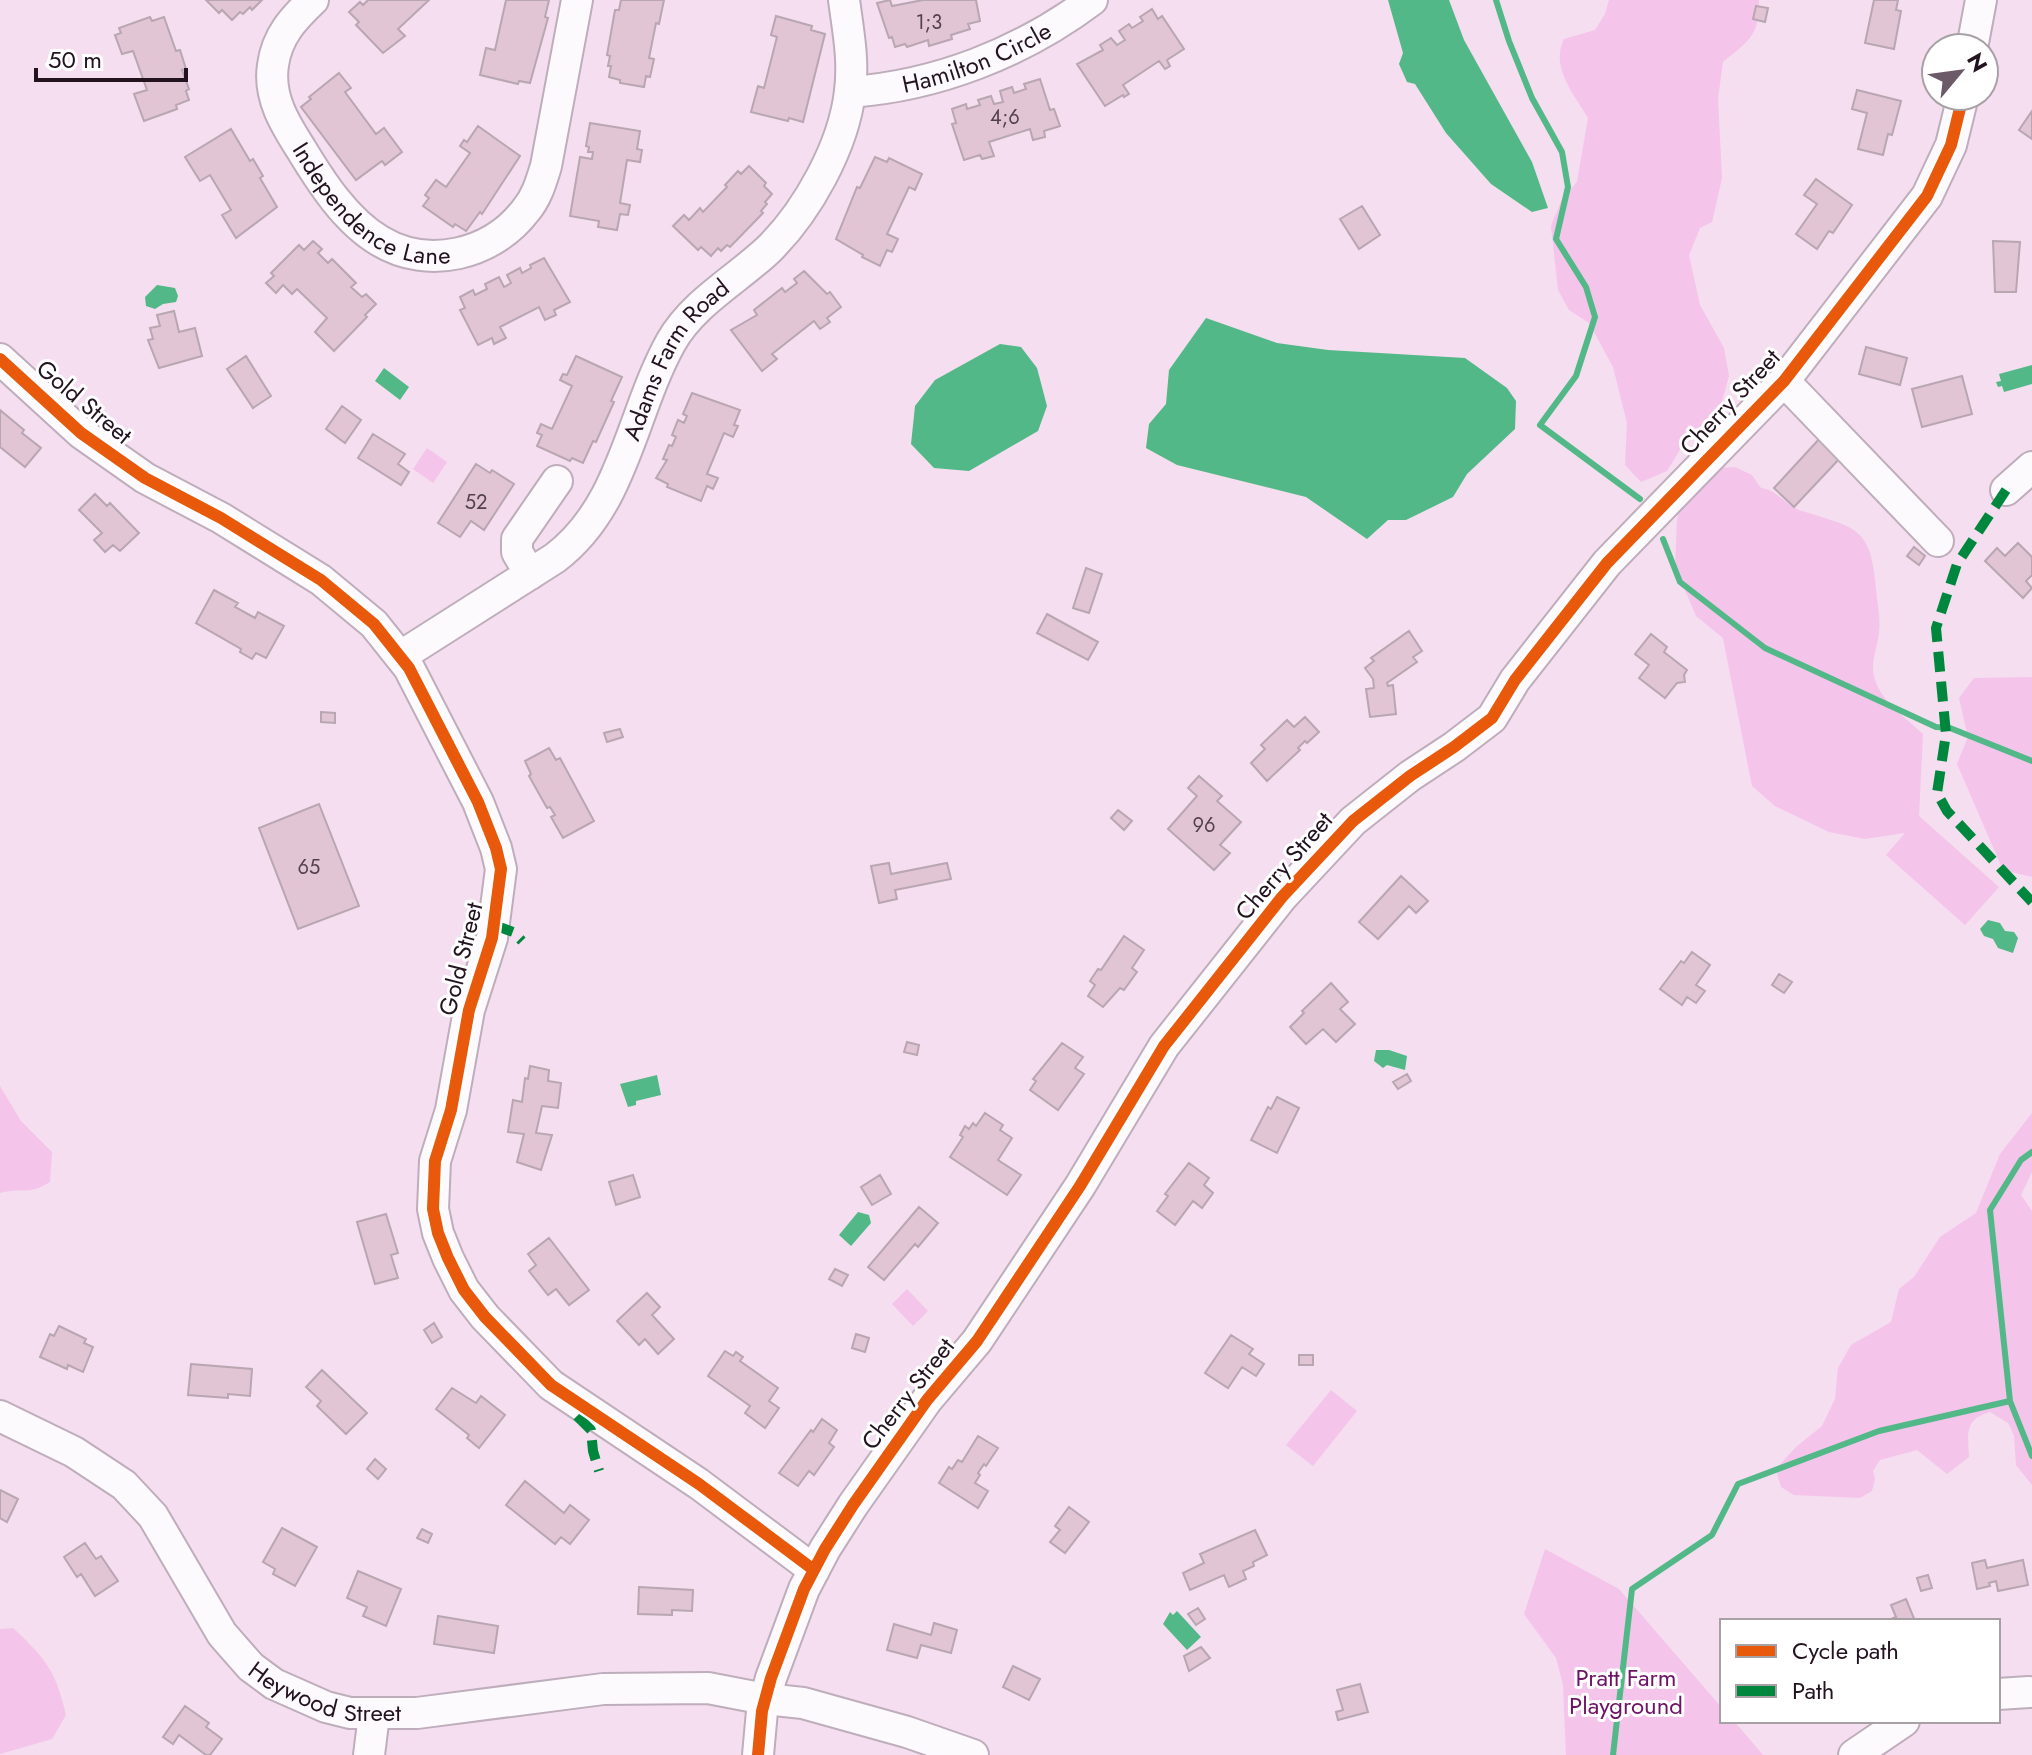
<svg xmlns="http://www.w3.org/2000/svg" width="2032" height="1755" viewBox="0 0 2032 1755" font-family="Jost,sans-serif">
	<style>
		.green { fill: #f4c4eb }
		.water { fill: #53b887 }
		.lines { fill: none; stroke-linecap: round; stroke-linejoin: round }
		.stream { stroke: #53b887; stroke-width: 6 }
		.building { fill: #e2c5d5; stroke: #b8a6b1; stroke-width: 2 }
		.minor-casing { stroke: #beadbb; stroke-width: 34 }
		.minor { stroke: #fdfafd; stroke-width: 30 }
		.quiet { stroke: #00873e; stroke-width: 10; stroke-dasharray: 20 10; stroke-linecap: butt }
		.cycleway-casing { stroke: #fff; stroke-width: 17 }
		.cycleway { stroke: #e8590c; stroke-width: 12 }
		.labels { text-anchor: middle; stroke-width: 6; stroke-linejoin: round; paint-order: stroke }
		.number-label { font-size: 20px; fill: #53404e }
		.street-label { font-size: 24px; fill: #22131f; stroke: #fff }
		.park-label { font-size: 24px; fill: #6d1264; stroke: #fff }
	</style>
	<rect width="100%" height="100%" fill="#f4deef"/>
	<!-- green -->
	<path class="green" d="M1609 0H1759C1759 36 1750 40 1723 62L1718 98 1722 178 1712 222 1700 228 1689 255 1700 305 1724 348 1729 376 1720 409 1687 438 1667 471 1641 482 1625 465 1627 423 1613 367 1589 323 1569 310 1558 290 1551 226 1562 199 1577 182 1588 118C1574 94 1550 67 1564 39L1595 30 1605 14Z
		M427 448 447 462 433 483 413 469Z
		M1735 467 1752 475 1761 488C1778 490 1785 506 1802 511 1857 528 1871 527 1876 589 1877 603 1881 619 1879 632 1877 651 1868 666 1877 685 1886 705 1907 719 1923 734L1919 816 1999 887 1965 925 1886 855 1905 833 1865 839 1829 832 1775 806 1752 786 1723 638 1696 616 1675 567 1677 520 1683 491 1719 468Z
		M2032 677V877L2003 870 1957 764 1968 737 1959 698 1974 678Z
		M0 1086 21 1121 52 1152 50 1182C28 1196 22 1187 0 1193Z
		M2032 1113V1172L2021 1195 2032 1211V1485L2016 1465 2014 1435 2008 1423 1990 1412C1964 1419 1968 1434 1969 1457L1947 1474 1917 1450 1880 1460 1873 1471 1875 1479 1872 1491 1860 1498 1794 1495 1781 1487 1776 1469 1796 1447 1822 1426 1835 1399 1838 1368 1851 1345 1891 1322 1899 1289 1914 1277 1940 1237 1976 1213 2000 1154Z
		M907 1289 928 1311 913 1326 892 1304Z
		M1331 1390 1357 1411 1313 1466 1286 1445Z
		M1545 1549 1619 1589 1722 1708V1721H1734L1763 1755H1566L1563 1685 1556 1658 1524 1614Z
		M13 1628C46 1659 56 1671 66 1715L52 1739 0 1754V1629Z"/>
	<!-- water -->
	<path class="water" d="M1388 0H1449L1464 40 1532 162 1548 208 1532 212 1491 184 1446 133 1415 84 1407 82 1399 64 1403 53Z
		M157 285 175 288 178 296 176 302 163 304 155 309 146 306 145 297Z
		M1206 318 1277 343 1328 350 1465 358 1507 388 1516 401 1515 429 1467 474 1453 497 1406 520H1388L1367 539 1306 497 1177 465 1146 448 1149 424 1166 404 1169 370Z
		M1000 344 1021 347 1037 368 1047 406 1038 431 969 471 934 468 911 444 915 406 935 380Z
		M2032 365V384L2004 392 2002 386 1998 387 1996 382 2001 381 1999 374Z
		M384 368 409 387 400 400 375 381Z
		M1988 920 2000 923 2005 931 2014 932 2018 938 2013 953 1998 948 1993 939 1984 936 1980 929Z
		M1376 1050H1389L1407 1056 1405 1070 1387 1065 1383 1068 1374 1061Z
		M657 1075 661 1095 636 1101V1105L628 1107 620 1084Z
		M858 1212 869 1215 871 1223 851 1246 839 1235Z
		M1177 1611 1201 1637 1187 1650 1163 1624 1170 1612 1173 1615Z"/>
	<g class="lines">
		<!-- stream -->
		<path class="stream" d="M1496 0 1509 41 1532 98 1562 152 1568 187 1556 239 1586 287 1595 317 1576 376 1540 425 1640 499
			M1663 539 1680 582 1765 648 1936 727 1950 728 2032 761
			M2010 1401 2032 1456
			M1613 1755 1632 1589 1712 1535 1738 1484 1879 1431 2010 1401 1990 1210 2021 1160 2032 1152"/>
	</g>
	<!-- building -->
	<path class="building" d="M206 0H262L252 10 250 7 243 14 240 12 232 20 222 10 219 13Z
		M368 0H429L398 29 405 36 383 53 356 25 359 22 349 12 360 2 363 5Z
		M506 0H549L545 17 548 18 530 83 519 81 518 84 480 75 486 48 495 50Z
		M621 0H664L659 24 656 23 649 58 654 59 650 77 646 76 644 87 620 83V80L609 77 611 66H608L610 56 607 55 615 10H619Z
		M890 0 892 6 923 0H976L980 21 968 24 970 29 951 35 952 39 929 46 928 40 907 47 905 44 895 47 892 37 889 38 877 3Z
		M1874 0H1898L1896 10 1901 11 1894 49 1865 43Z
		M1756 6 1768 8 1765 22 1753 19Z
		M1152 9 1158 19 1162 16 1184 49 1167 60 1170 66 1165 69 1159 61 1123 85 1129 94 1124 97 1123 95 1105 106 1077 64 1103 50 1100 45 1111 38 1117 45 1125 40 1119 31 1129 24 1132 28 1143 21 1140 17Z
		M776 16 812 26 811 30 825 34 803 122 789 118 788 121 751 112 758 86 764 88 777 37 771 35Z
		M150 17 152 21 164 17 176 51 180 50 186 69 182 70 189 89 186 91 189 100 176 105 177 109 144 121 134 94 147 90 133 51 122 54 115 35 121 33 119 28Z
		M339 73 351 88 345 92 376 134 384 128 402 152 385 165 382 161 356 180 301 107 311 99 309 97Z
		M1040 79 1050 110 1054 109 1060 126 1044 131 1045 137 1033 140 1030 129 989 142 994 156 982 159 980 155 964 160 952 124 956 123 952 109 966 104 967 109 980 105 978 100 991 96 994 104 1003 102 1000 91 1012 87 1014 93 1026 89 1024 84Z
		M1857 90 1901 101 1892 135 1888 134 1883 155 1858 149 1867 113 1852 109Z
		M2032 111V139L2019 130Z
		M590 123 640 131 637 149 642 150 640 162 627 160 620 203 630 205 628 215 620 214 617 230 598 227 599 221 570 216 580 157 592 159 593 152H588L589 147 586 146Z
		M478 126 520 156 482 214 480 212 466 231 455 224 453 227 423 206 429 198 425 195 436 180 446 187 470 153 460 146 464 140 467 142Z
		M231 129 250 161 253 159 263 176 260 178 277 207 236 238 222 215 231 210 210 175 200 181 185 157Z
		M875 157 887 162 889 158 922 174 915 190 909 187 887 234 898 239 892 252 887 250 880 266 862 257 863 255 836 239 857 187 860 188Z
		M749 166 766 183 764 186 772 194 765 202 767 204 761 211 763 213 730 247 727 245 721 251 718 248 711 256 701 247 698 250 673 226 684 215 689 220 700 208 703 212 727 187 725 185 738 171 741 174Z
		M1816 179 1852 205 1833 233 1829 231 1817 249 1796 234 1817 204 1804 195Z
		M1362 206 1380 235 1359 249 1340 219Z
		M313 241 322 249 318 253 328 263 332 259 356 283 351 287 362 297 366 294 376 304 365 315 367 317 334 351 315 332 327 318 297 289 292 294 283 285 276 293 266 283 274 276 271 273 299 245 304 250Z
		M1993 241 2020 242 2016 292H1995Z
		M544 258 570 302 554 310 556 315 545 320 539 307 500 327 506 338 494 344 492 338 478 345 460 310 465 308 460 297 473 290 475 295 487 289 485 284 499 277 504 287 511 283 507 275 520 268 522 273 531 268 530 265Z
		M804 271 827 294 830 292 841 307 827 318 830 322 820 329 814 321 772 354 777 359 762 371 731 330 757 315 754 310 782 288 785 292 797 283 794 279Z
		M174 311 179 332 195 328 202 356 159 368 148 340 153 339 150 328 160 326 157 315Z
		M1866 347 1907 358 1900 385 1859 374Z
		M246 356 271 396 253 408 227 369Z
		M576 356 622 377 611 401 614 402 596 442 593 441 583 463 572 458 570 461 537 446 542 435 537 433 541 424 552 429 572 386 560 380 563 374 567 375Z
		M1962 376 1972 414 1922 427 1912 389Z
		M692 393 740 410 734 425 738 426 733 437 724 433 707 474 718 478 713 489 707 486 701 501 667 487 668 484 656 478 667 460 663 459 669 445 672 446 676 437 672 435 678 420 684 423 687 416 683 414Z
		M342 406 361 420 345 443 326 429Z
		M0 410 24 430 22 433 41 448 25 467 0 447Z
		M373 434 405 454 398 464 409 472 401 485 358 458Z
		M1821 437 1842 456 1794 507 1774 488Z
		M476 464 490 473 492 470 514 484 484 530 471 521 460 537 438 523Z
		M95 494 107 506 110 503 139 533 120 551 113 545 105 552 94 540 102 533 79 510Z
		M2018 543 2032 557V575L2026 581 2032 588 2023 598 1985 561 1997 548 2005 556Z
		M1914 547 1925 556 1919 565 1907 556Z
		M1086 568 1102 574 1089 613 1073 608Z
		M214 590 238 603 235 607 255 618 258 612 284 626 266 658 256 653 252 659 240 652 241 649 196 623Z
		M1047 614 1098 642 1088 660 1037 633Z
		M1409 631 1422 651 1413 657 1417 662 1387 683 1388 686 1393 685 1396 714 1370 717 1366 689 1374 688 1373 679 1365 668 1374 661 1371 658Z
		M1651 634 1667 647 1664 652 1687 670 1684 675 1685 682 1677 683 1665 698 1639 678 1649 665 1635 654Z
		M321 712 335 713V723L321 722Z
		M1305 717 1319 732 1307 743 1305 741 1298 748 1300 750 1267 781 1251 763 1265 749 1261 745 1287 720 1294 727Z
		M620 729 623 737 607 742 604 733Z
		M549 748 556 760 560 758 594 821 563 838 551 817 555 815 550 807 547 808 529 776 531 774 525 761Z
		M1199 776 1222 796 1217 801 1241 822 1220 845 1230 853 1214 870 1168 829 1197 796 1188 788Z
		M319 804 359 906 298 929 259 828Z
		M1118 810 1132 821 1124 830 1111 818Z
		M889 863 891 874 947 863 951 879 895 890 897 899 879 903 871 866Z
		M1401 876 1428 901 1416 913 1409 906 1378 939 1359 922Z
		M1124 936 1144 950 1132 968 1137 972 1124 990 1120 988 1103 1007 1088 996 1095 985 1090 981 1098 969 1101 970Z
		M1692 952 1710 965 1696 985 1705 991 1696 1003 1687 997 1682 1005 1660 989 1681 961 1684 963Z
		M1779 974 1792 982 1784 993 1772 985Z
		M1331 983 1348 1002 1340 1009 1355 1024 1336 1042 1323 1029 1306 1044 1290 1027 1304 1013 1302 1011Z
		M907 1042 919 1045 917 1055 904 1052Z
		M1062 1043 1083 1057 1075 1068 1084 1074 1058 1110 1030 1090 1036 1081 1033 1079Z
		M530 1066 549 1070 548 1081 561 1083 558 1108 542 1106 536 1133 552 1135 541 1170 517 1162 524 1134 508 1132 513 1100 522 1102 525 1078 528 1079Z
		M1407 1074 1411 1081 1398 1089 1393 1082Z
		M1277 1097 1299 1108 1277 1153 1251 1140 1268 1107 1271 1109Z
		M985 1113 1003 1125 1000 1130 1012 1138 998 1160 1021 1175 1007 1195 950 1157 963 1137 960 1135 965 1126 969 1129 973 1123 976 1126Z
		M1189 1163 1209 1178 1204 1185 1213 1193 1202 1208 1193 1201 1175 1225 1157 1211 1168 1196 1165 1194Z
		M633 1175 640 1197 616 1205 609 1182Z
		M880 1175 891 1194 872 1205 861 1187Z
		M919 1207 938 1223 918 1247 915 1244 884 1280 868 1267Z
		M386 1214 398 1253 391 1255 398 1278 375 1284 357 1222Z
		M549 1238 589 1290 569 1305 556 1289 548 1295 529 1271 536 1265 528 1254Z
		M835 1269 848 1275 842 1286 829 1279Z
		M647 1293 660 1307 652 1315 674 1339 658 1354 645 1339 639 1345 617 1321Z
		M434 1323 442 1337 432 1343 424 1330Z
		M59 1326 86 1339 84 1343 93 1347 83 1372 68 1365 67 1369 40 1357 50 1334 54 1336Z
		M856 1334 869 1338 865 1352 852 1348Z
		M1231 1335 1253 1349 1249 1354 1264 1364 1256 1376 1242 1367 1228 1388 1205 1373Z
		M725 1351 733 1356 736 1352 743 1357 740 1361 778 1388 769 1401 779 1408 765 1428 745 1413 750 1406 708 1376Z
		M1299 1355H1313V1365H1299Z
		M191 1364 252 1369 250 1396 228 1394V1398L188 1395Z
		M322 1370 367 1413 346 1434 317 1406 321 1401 306 1387Z
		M452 1388 476 1403 481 1396 505 1415 479 1448 467 1438 469 1435 436 1409Z
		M822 1419 837 1430 829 1443 834 1447 814 1475 809 1471 798 1486 779 1473 811 1430 813 1432Z
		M978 1436 998 1448 986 1466 984 1464 978 1473 980 1475 975 1483 988 1491 978 1508 939 1483 949 1467 952 1469 958 1460 962 1462Z
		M375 1459 386 1469 378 1479 367 1469Z
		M525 1481 564 1513 570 1505 589 1520 570 1544 561 1537 555 1544 506 1505Z
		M0 1490 18 1499 7 1522 0 1518Z
		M1069 1507 1089 1522 1065 1553 1050 1542 1060 1530 1055 1526Z
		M282 1528 317 1547 295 1586 273 1574 275 1569 263 1562Z
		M422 1529 432 1534 428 1543 417 1538Z
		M1255 1530 1267 1555 1253 1562 1254 1566 1243 1571 1246 1579 1229 1587 1224 1575 1190 1590 1183 1573 1204 1563 1200 1554Z
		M85 1543 96 1559 101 1556 118 1581 95 1596 81 1574 77 1577 64 1557Z
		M1985 1560 1987 1568 2023 1560 2028 1585 1998 1591 1996 1581 1989 1583 1990 1586 1977 1589 1972 1563Z
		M358 1571 401 1589 386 1626 363 1616 367 1607 347 1598Z
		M1928 1575 1932 1588 1921 1591 1917 1578Z
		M639 1587 693 1590 692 1611 672 1610V1615L638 1614Z
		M1906 1599 1915 1621H1886L1896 1617 1891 1605Z
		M1198 1608 1205 1619 1196 1625 1188 1614Z
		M438 1616 498 1626 494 1653 434 1644Z
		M934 1623 957 1630 951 1653 921 1645 917 1658 887 1650 894 1624 931 1635Z
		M1201 1647 1210 1658 1189 1671 1184 1656Z
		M1013 1666 1040 1679 1029 1700 1003 1687Z
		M1360 1684 1368 1712 1338 1720 1336 1712 1343 1710 1337 1690Z
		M185 1706 209 1723 206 1727 222 1739 210 1755H206L179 1735 173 1744 163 1737Z"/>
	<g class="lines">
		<defs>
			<g id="minor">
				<path id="s1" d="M313 0C293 19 277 36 273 65 268 97 285 124 301 149 321 182 346 221 380 241 428 270 492 255 526 210 537 197 541 182 546 166L577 0"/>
				<path d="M1972 48 1981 0"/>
				<path id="s2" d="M850 92C937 86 1023 52 1092 0"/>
				<path d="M0 359 81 433 145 478 221 518 321 580 374 624 409 668 478 802 496 848 501 869 492 938 469 1010 451 1110 435 1161 433 1209 438 1233 448 1258 464 1290 485 1317 551 1385 699 1484 814 1570"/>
				<path d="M1784 381 1938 541"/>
				<path d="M2006 490 2032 467"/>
				<path d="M530 574 517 552V539L557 481"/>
				<path id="s3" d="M401 656 555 558C624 506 631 414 671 342 693 303 736 280 768 250 807 212 844 146 850 91 854 60 848 30 844 0"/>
				<path id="s4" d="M0 1416 74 1452 124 1485 153 1516 222 1634 251 1667 274 1684 326 1707 350 1713H417L603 1689 708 1688 765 1699 803 1703 907 1732 973 1755"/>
				<path d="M1998 1694 2029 1692"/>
				<path d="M369 1755 374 1715"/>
				<path d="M758 1755 762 1711 771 1678 804 1589 825 1549 853 1505 927 1400 977 1341 1080 1186 1164 1046 1282 897 1353 821 1410 776 1454 747 1492 718 1515 680 1607 563 1784 381 1927 196 1951 145 1963 96"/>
				<path d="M1854 1755 1904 1721"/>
			</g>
		</defs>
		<!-- minor casing -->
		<use href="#minor" class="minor-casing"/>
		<!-- minor -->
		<use href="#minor" class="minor"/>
		<!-- quiet -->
		<path class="quiet" d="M2006 490 1957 564 1936 628 1946 734 1937 793 1947 811 2032 902
			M494 925 513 932 522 941
			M577 1416 591 1430 593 1451 599 1471"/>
		<defs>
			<path id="cycleway" d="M0 359 81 433 145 478 221 518 321 580 374 624 409 668 478 802 496 848 501 869 492 938 469 1010 451 1110 435 1161 433 1209 438 1233 448 1258 464 1290 485 1317 551 1385 699 1484 814 1570
				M758 1755 762 1711 771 1678 804 1589 825 1549 853 1505 927 1400 977 1341 1080 1186 1164 1046 1282 897 1353 821 1410 776 1454 747 1492 718 1515 680 1607 563 1784 381 1927 196 1951 145 1963 96"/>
		</defs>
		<!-- cycleway casing -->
		<use href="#cycleway" class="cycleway-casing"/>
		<!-- cycleway -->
		<use href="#cycleway" class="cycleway"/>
	</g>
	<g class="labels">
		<!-- number labels -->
		<g class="number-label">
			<text x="929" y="29">1;3</text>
			<text x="1005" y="124">4;6</text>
			<text x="476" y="509">52</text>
			<text x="1204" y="832">96</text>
			<text x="309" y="874">65</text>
		</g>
		<!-- street labels -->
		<g class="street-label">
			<text dy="8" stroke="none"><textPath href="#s2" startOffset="132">Hamilton Circle</textPath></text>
			<text dy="8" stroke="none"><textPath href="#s1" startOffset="264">Independence Lane</textPath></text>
			<text dy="8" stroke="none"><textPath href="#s3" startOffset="418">Adams Farm Road</textPath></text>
			<text transform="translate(84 402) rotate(40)" y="8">Gold Street</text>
			<text transform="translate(1730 402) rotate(-47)" y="8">Cherry Street</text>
			<text transform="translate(1284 866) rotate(-49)" y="8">Cherry Street</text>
			<text transform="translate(461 959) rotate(-76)" y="8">Gold Street</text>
			<text transform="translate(908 1394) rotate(-52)" y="8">Cherry Street</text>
			<text dy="8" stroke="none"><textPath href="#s4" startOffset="446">Heywood Street</textPath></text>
		</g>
		<!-- park labels -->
		<g class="park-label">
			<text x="1626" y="1686">Pratt Farm<tspan x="1626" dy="28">Playground</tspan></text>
		</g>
	</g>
	<!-- legend -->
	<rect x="1720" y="1619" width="280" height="104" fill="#ffffff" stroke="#a7a1a5" stroke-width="2"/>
	<rect x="1736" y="1645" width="40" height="12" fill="#e8590c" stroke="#a7a1a5" stroke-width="2"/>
	<text x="1792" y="1659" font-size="24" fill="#22131f">Cycle path</text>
	<rect x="1736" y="1685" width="40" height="12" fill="#00873e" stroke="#a7a1a5" stroke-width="2"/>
	<text x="1792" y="1699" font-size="24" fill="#22131f">Path</text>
	<!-- north arrow -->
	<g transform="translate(1960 72) rotate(61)"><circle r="38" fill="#ffffff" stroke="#a7a1a5" stroke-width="2"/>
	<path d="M0-6L14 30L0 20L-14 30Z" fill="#6c5a68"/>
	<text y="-12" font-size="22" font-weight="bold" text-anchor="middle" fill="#22131f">N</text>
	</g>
	<!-- scale -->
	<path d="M36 68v12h150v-12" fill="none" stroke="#22131f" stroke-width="4"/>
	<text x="48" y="68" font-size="24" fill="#22131f" stroke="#ffffff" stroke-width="6" paint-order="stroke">50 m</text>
</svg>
